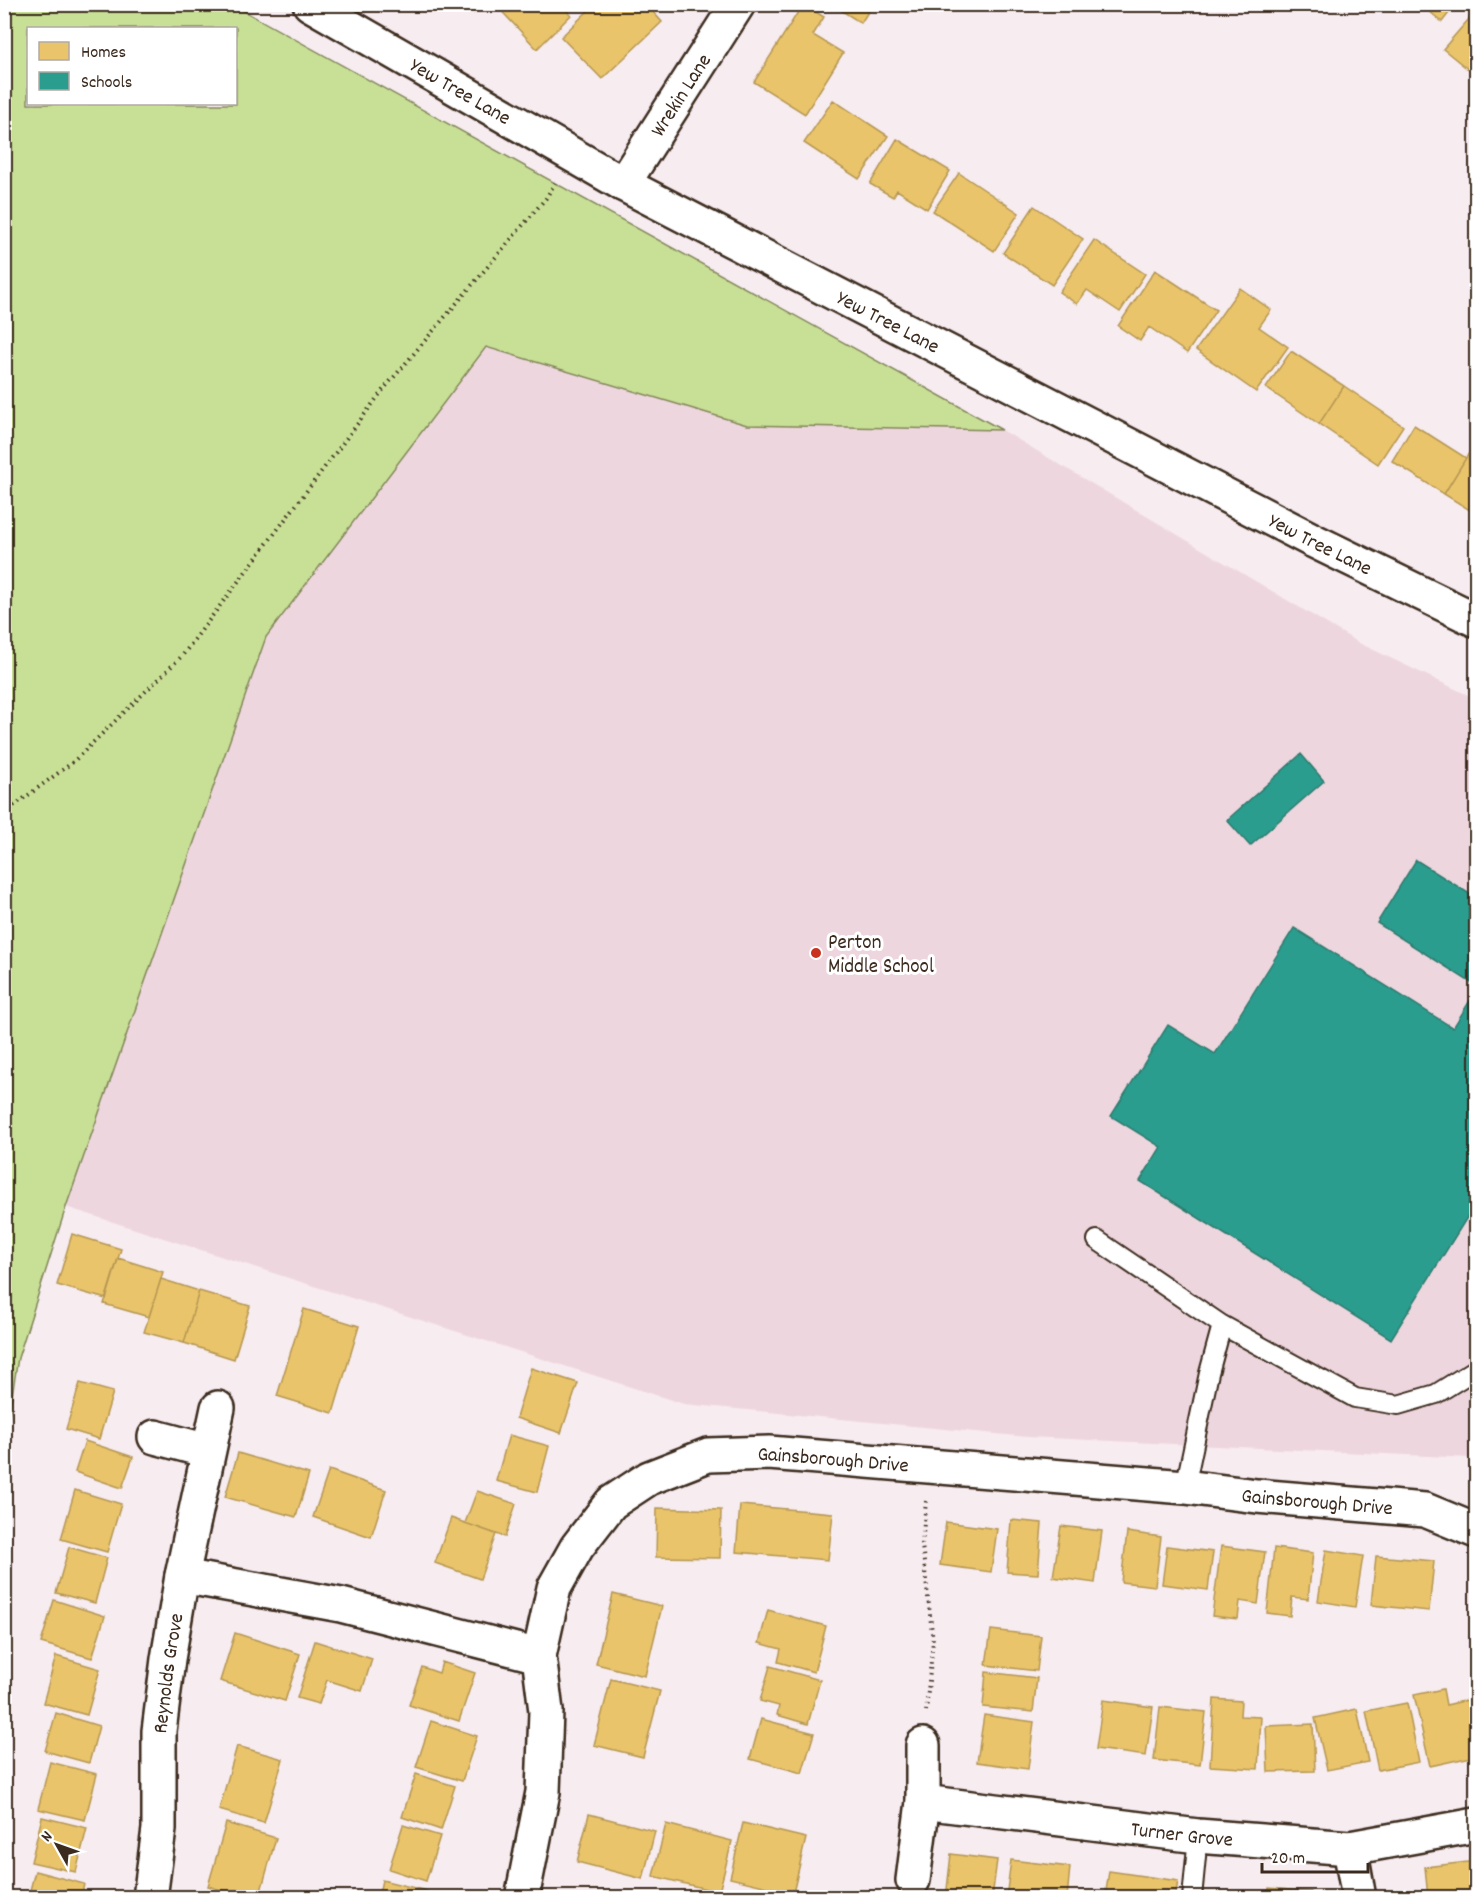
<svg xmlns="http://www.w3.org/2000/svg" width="1481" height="1902" viewBox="0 0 1481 1902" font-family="Dekko,sans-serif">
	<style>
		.built { fill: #eed6de }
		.green { fill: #c8e096; stroke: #82855a; stroke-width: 1.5; fill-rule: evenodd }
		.homes { fill: #e9c46a; stroke: #b59653; stroke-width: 1.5 }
		.schools { fill: #2a9d8f; stroke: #2f7a6d; stroke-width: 1.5 }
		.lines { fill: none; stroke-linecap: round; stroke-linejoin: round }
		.service-casing { stroke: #3b2a1e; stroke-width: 22 }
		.minor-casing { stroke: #3b2a1e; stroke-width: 38 }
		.tertiary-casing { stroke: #3b2a1e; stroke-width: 38 }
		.path { stroke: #3b2a1e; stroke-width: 4; stroke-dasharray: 1.5 4.5; stroke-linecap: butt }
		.service { stroke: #fff; stroke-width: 18 }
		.minor { stroke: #fff; stroke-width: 33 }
		.tertiary { stroke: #fff; stroke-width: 33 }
		.poi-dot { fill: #c8321e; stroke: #fff; stroke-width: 2 }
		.labels { text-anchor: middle; stroke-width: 6; stroke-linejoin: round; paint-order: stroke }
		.street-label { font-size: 21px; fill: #3b2a1e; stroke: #fff }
		.poi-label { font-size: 21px; fill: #3b2a1e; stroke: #fff; text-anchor: start }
	</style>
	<rect width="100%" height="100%" fill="#f7ecf0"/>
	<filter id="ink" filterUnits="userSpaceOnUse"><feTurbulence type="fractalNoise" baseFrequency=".0167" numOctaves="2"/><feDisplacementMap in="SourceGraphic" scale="12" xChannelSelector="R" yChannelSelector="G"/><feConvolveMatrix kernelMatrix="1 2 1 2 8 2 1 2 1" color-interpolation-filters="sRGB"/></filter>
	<g filter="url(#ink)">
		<!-- built -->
		<path class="built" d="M486 346 747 425 1002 430 1359 643 1476 699V1461L1471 1458 1028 1437 684 1404 66 1207 266 637Z"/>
		<!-- green -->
		<path class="green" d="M5 4 233 5 1002 430 747 425 486 347 266 637 66 1207 18 1358 5 1440ZM28 28H236V104H28Z"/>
		<!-- homes -->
		<path class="homes" d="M466 4H483L474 13Z
			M495 4H560L571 15 537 49Z
			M595 4H646L662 22 602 79 561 37Z
			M803 4 824 17 813 35 843 53 805 114 754 82Z
			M831 4H873L861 23Z
			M1425 4H1456L1442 22 1423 6Z
			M1475 12 1476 13V70L1474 74 1443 49Z
			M833 100 888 136 859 179 804 143Z
			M897 139 950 171 927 209 897 190 893 197 870 184Z
			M959 173 1019 213 994 251 933 211Z
			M1034 206 1083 239 1052 285 1003 253Z
			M1094 240 1145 274 1120 312 1087 290 1077 304 1059 292Z
			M1155 270 1216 310 1187 353 1149 327 1140 341 1118 326Z
			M1240 288 1271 310 1259 327 1288 347 1256 392 1196 350Z
			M1291 351 1344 386 1319 424 1266 388Z
			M1344 386 1403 426 1378 464 1319 424Z
			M1414 425 1466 458 1444 494 1392 461Z
			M1472 448 1476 451V514L1444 494Z
			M72 1234 121 1249 106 1299 57 1285Z
			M118 1258 163 1272 149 1317 104 1304Z
			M161 1279 199 1291 184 1343 144 1332Z
			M199 1291 250 1306 234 1359 184 1343Z
			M304 1309 359 1326 333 1413 277 1396Z
			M531 1368 578 1383 561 1433 516 1418Z
			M80 1383 113 1392 99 1439 66 1429Z
			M509 1435 549 1446 537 1492 496 1481Z
			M85 1441 133 1457 122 1488 75 1472Z
			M238 1453 309 1474 296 1517 225 1497Z
			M329 1470 386 1490 371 1537 313 1517Z
			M75 1490 121 1504 107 1552 61 1539Z
			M477 1491 516 1504 505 1537 465 1523Z
			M740 1505 833 1513 828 1560 736 1552Z
			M657 1508 721 1510 720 1558 656 1557Z
			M451 1518 496 1534 480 1579 435 1563Z
			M1011 1520 1042 1523 1038 1574 1007 1572Z
			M946 1522 997 1529 991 1572 940 1565Z
			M1061 1526 1102 1531 1095 1583 1053 1577Z
			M1127 1532 1161 1537 1155 1586 1121 1582Z
			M1167 1546 1213 1552 1208 1590 1162 1584Z
			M1221 1546 1265 1552 1258 1604 1240 1601 1238 1619 1212 1616Z
			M69 1547 107 1558 95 1603 56 1593Z
			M1274 1548 1313 1553 1308 1599 1292 1597 1290 1616 1267 1613Z
			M1326 1550 1363 1556 1355 1607 1318 1601Z
			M1376 1556 1434 1561 1429 1611 1371 1605Z
			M613 1594 662 1606 645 1676 596 1664Z
			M54 1600 105 1616 92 1658 41 1643Z
			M768 1610 826 1626 814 1672 778 1662 781 1649 759 1643Z
			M991 1630 1041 1636 1037 1671 986 1665Z
			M235 1633 300 1654 285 1701 220 1681Z
			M315 1641 372 1659 362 1691 327 1680 319 1704 297 1698Z
			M56 1656 100 1669 87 1715 43 1703Z
			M442 1662 475 1673 459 1721 409 1705 422 1667 439 1673Z
			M770 1666 820 1680 808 1724 777 1715 779 1706 760 1701Z
			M986 1672 1037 1678 1033 1712 983 1707Z
			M611 1679 660 1691 643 1757 594 1745Z
			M1443 1689 1446 1705 1472 1699 1476 1717V1756L1430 1766 1414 1695Z
			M1214 1699 1241 1701 1240 1716 1261 1717 1258 1769 1210 1766Z
			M1103 1700 1153 1707 1146 1756 1096 1749Z
			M1407 1703 1419 1762 1378 1770 1366 1711Z
			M1160 1707 1206 1712 1200 1765 1154 1760Z
			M1357 1709 1368 1762 1327 1770 1315 1718Z
			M56 1713 99 1726 89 1763 45 1751Z
			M984 1715 1034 1722 1028 1769 977 1762Z
			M761 1719 814 1733 802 1773 750 1759Z
			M431 1721 477 1736 462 1781 416 1767Z
			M1313 1724 1315 1771 1268 1772 1266 1726Z
			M237 1746 283 1759 264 1823 219 1810Z
			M50 1762 97 1774 85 1820 38 1809Z
			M416 1774 455 1786 441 1830 402 1817Z
			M589 1814 655 1831 643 1879 577 1862Z
			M42 1817 87 1828 76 1872 31 1862Z
			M226 1823 276 1838 259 1898H247L208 1886Z
			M743 1823 806 1838 793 1893 730 1878Z
			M666 1824 732 1841 719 1892 653 1876Z
			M403 1825 440 1836 426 1881 389 1869Z
			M951 1854 997 1860 992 1898H946Z
			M1011 1860 1070 1867 1067 1898H1006Z
			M1476 1861V1898H1428L1425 1867Z
			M35 1871 84 1884 81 1898H28Z
			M1109 1871 1178 1881 1175 1898H1105Z
			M382 1880 427 1891 425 1898H378Z
			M1269 1888 1311 1892V1898H1268Z"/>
		<!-- schools -->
		<path class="schools" d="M1301 754 1324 781 1250 846 1227 820Z
			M1416 860 1476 898V986L1377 923Z
			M1294 928 1453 1028 1476 991V1038L1473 1044 1476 1046V1203L1391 1339 1140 1181 1161 1147 1111 1116 1168 1025 1215 1054Z"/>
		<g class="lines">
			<defs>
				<path id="service" d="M1097 1240 1222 1325 1209 1373 1185 1487
					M1222 1325 1355 1398 1398 1405 1436 1394 1476 1369
					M1192 1898 1198 1836"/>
				<g id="minor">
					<path id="s1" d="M623 184 738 4"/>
					<path d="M155 1437 208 1451"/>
					<path d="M182 1576 341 1605 539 1656"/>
					<path id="s2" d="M923 1802 1198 1836 1350 1848 1476 1825"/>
					<path d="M1350 1848 1359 1898"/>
					<path d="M913 1880 923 1802V1745"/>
					<path id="s3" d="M150 1898 159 1829V1731L168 1659 182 1576 218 1408"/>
					<path id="s4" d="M522 1898 543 1792 546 1711 539 1656 554 1588 577 1547 611 1503 649 1478 708 1455 769 1453 1185 1487 1257 1496 1425 1510 1476 1531"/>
				</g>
				<g id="tertiary">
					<path id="s5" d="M310 4 623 184 1314 541 1476 620"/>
				</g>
			</defs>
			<!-- service casing -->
			<use href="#service" class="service-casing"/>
			<!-- minor casing -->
			<use href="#minor" class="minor-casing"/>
			<!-- tertiary casing -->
			<use href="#tertiary" class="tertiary-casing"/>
			<!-- path -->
			<path class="path" d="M4 813 73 762 182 656 383 390 546 198 555 183
				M926 1501 922 1545 933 1641 926 1711"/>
			<!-- service -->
			<use href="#service" class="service"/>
			<!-- minor -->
			<use href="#minor" class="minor"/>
			<!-- tertiary -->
			<use href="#tertiary" class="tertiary"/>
		</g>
	</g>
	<!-- markers -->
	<circle class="poi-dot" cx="816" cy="953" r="6"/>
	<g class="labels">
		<!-- street labels -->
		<g class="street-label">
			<text dy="7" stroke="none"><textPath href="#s5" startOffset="174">Yew Tree Lane</textPath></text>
			<text dy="7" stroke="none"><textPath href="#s1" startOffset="106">Wrekin Lane</textPath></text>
			<text dy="7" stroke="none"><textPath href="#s5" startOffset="660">Yew Tree Lane</textPath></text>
			<text dy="7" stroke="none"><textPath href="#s5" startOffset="1146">Yew Tree Lane</textPath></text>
			<text dy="7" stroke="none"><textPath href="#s4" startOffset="651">Gainsborough Drive</textPath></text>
			<text dy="7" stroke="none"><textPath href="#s4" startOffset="1137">Gainsborough Drive</textPath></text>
			<text dy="7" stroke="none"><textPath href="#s3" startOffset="226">Reynolds Grove</textPath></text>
			<text dy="7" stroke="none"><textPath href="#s2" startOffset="261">Turner Grove</textPath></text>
		</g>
		<!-- poi labels -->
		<g class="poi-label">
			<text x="828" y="948">Perton<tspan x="828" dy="24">Middle School</tspan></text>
		</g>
	</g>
	<!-- margin -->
	<rect width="1481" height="1902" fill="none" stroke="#fff" stroke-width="24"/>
	<rect x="12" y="12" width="1457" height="1878" fill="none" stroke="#3b2a1e" stroke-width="2" filter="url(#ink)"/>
	<!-- legend -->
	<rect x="27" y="27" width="210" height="78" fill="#ffffff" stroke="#b1aaa5" stroke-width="1.5"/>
	<rect x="39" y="42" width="30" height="18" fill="#e9c46a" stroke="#b1aaa5" stroke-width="1.5"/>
	<text x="81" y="57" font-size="18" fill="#3b2a1e">Homes</text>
	<rect x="39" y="72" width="30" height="18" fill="#2a9d8f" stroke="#b1aaa5" stroke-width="1.5"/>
	<text x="81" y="87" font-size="18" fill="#3b2a1e">Schools</text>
	<!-- north arrow -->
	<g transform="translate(57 1845) rotate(310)" stroke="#ffffff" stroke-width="4.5" paint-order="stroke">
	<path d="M0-4.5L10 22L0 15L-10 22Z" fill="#3b2a1e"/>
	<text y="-9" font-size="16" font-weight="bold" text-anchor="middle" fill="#3b2a1e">N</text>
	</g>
	<!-- scale -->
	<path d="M1262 1863v9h106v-9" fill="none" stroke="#3b2a1e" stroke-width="3"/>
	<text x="1271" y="1863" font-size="18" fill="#3b2a1e" stroke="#ffffff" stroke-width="4.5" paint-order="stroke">20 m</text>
</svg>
